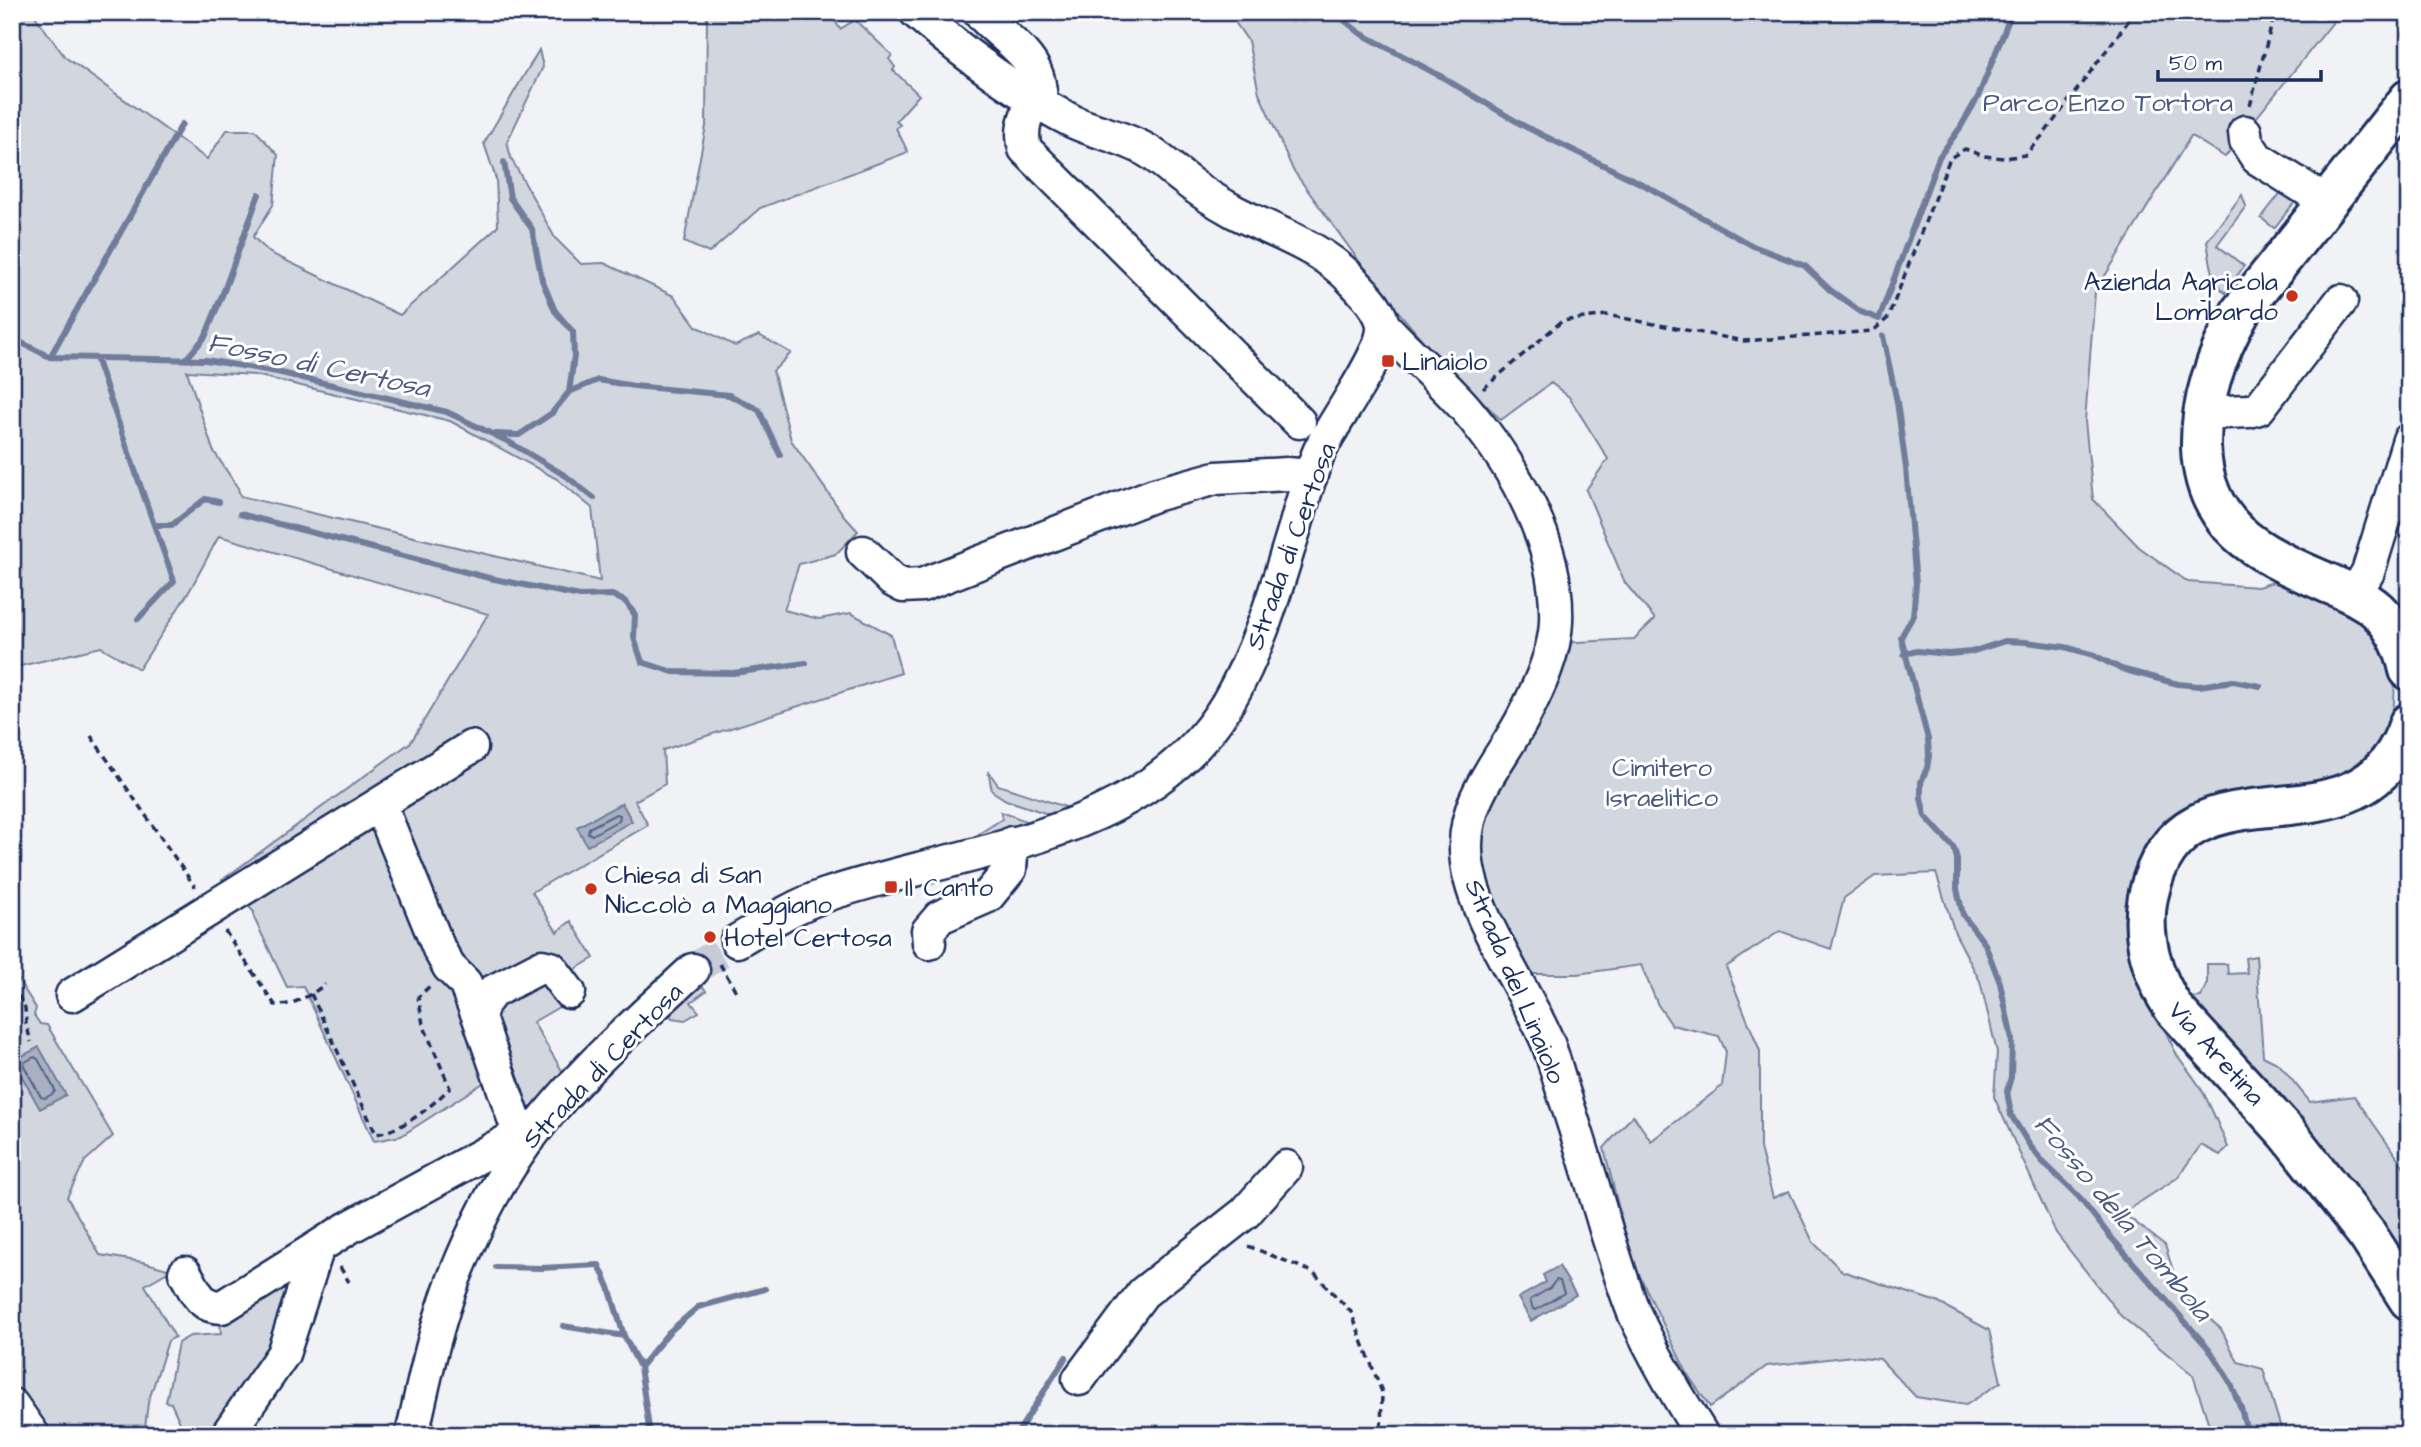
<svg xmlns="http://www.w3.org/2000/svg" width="2421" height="1447" viewBox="0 0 2421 1447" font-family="'Architects Daughter',sans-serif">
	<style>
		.green { fill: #d2d6df; stroke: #76829e; stroke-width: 2; fill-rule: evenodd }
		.water { fill: #a8b0c2; stroke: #707c9a; stroke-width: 2 }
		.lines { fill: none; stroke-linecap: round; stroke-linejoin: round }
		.shore { stroke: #536386; stroke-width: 2 }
		.stream { stroke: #707c9a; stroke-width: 6 }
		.minor-tunnel { stroke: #c6cbd7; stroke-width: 32; stroke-dasharray: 32 16; stroke-linecap: butt }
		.minor-casing { stroke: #1b2f5e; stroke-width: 37 }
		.major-casing { stroke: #1b2f5e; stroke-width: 44 }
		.path { stroke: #1b2f5e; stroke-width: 3.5; stroke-dasharray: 7 5; stroke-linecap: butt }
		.minor { stroke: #fff; stroke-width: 32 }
		.major { stroke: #fff; stroke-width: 38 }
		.poi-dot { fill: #c8321e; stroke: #fff; stroke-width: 2.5 }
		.labels { text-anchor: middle; stroke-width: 6; stroke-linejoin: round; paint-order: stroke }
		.park-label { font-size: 26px; fill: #49597e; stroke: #fff }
		.poi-label { font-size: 26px; fill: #1b2f5e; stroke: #fff; text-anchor: start }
		.street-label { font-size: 26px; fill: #1b2f5e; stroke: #fff }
		.water-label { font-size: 28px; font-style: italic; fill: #4c5c81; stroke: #fff }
	</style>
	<rect width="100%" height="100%" fill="#f1f2f5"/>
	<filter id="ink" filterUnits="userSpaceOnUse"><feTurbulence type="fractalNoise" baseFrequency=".0143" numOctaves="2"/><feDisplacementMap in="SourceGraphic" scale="14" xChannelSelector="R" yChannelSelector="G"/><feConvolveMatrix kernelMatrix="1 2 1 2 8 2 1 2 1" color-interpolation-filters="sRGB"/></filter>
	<g filter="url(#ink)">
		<!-- green -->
		<path class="green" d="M12 12H32L65 57 207 159 227 130H255L278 155 273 205 253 237 270 253 400 315 498 226 496 179 484 143 539 50 543 67 507 142 511 158 555 238 581 264 604 263 674 296 696 326 735 346 759 335 791 353 773 371 791 440 845 517 858 531 836 554 799 564 784 610 819 619 851 613 891 635 901 673 663 750 665 784 635 801 648 825 532 892 557 932 571 921 594 958 567 974 580 995 533 1022 567 1079 524 1123 491 1078 401 1136 374 1141 303 986 287 987 254 918V912L222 880 411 742 488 614 219 536 190 590 139 669 101 647 12 668ZM187 371 255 375 450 421 557 479 592 508 600 581 240 496 238 488 213 450Z
			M707 12H830L840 29 855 20 892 55 889 59 895 67 893 70 919 95 896 121 900 125 896 128 908 152 760 208 709 253 684 242 706 126Z
			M1228 12H2341L2225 157 2191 136 2095 292 2085 421 2093 499 2139 547 2188 582 2258 587 2273 582C2296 591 2319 600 2342 610 2348 613 2356 615 2361 619 2380 633 2391 660 2394 683 2396 706 2392 725 2378 743 2332 802 2262 778 2199 802 2192 804 2185 806 2179 810 2147 829 2131 867 2126 903 2119 949 2138 984 2160 1022 2167 1033 2171 1044 2177 1055 2186 1068 2197 1080 2204 1094 2213 1111 2220 1129 2228 1147L2220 1155 2201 1145 2177 1178 2123 1213 2165 1245 2180 1293 2221 1329 2238 1362 2263 1369 2283 1435H2202L2210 1428 2193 1375 2121 1316 2056 1233 1994 1097 1997 1052 1980 981 1955 933 1936 873 1875 876 1844 898 1831 949 1780 931 1726 967 1760 1051V1148L1773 1198 1789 1191 1813 1242 1842 1271 1937 1302 1989 1330 2001 1382 1966 1405 1916 1397 1880 1359 1852 1356 1767 1366 1710 1407 1688 1375 1631 1258 1604 1148 1633 1115 1651 1141 1722 1086 1726 1052 1719 1036 1672 1025 1658 1005 1641 965 1577 974H1525L1482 878 1478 818 1560 643 1634 639 1655 619 1625 583 1586 490 1608 459 1569 397 1551 383 1501 420 1423 341 1380 290 1293 170 1259 93 1248 41Z
			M2286 186 2302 193 2274 228 2261 218Z
			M2242 195 2246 206 2217 245 2244 266 2225 293C2211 281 2210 258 2207 241Z
			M988 771 998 785 1081 812 1057 817 1006 800 992 791Z
			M1001 812 1038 825 963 844 1002 819Z
			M2256 956 2263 1056 2279 1064 2310 1102 2354 1096 2409 1174V1265C2347 1167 2268 1082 2188 998L2201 997 2207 983V964H2227L2228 974 2247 973 2245 958Z
			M12 970 36 1008 34 1015 40 1024 47 1025 113 1136 85 1161 67 1197 100 1255 143 1262 171 1270 145 1285 175 1337 168 1341 148 1403 144 1435H43L12 1394Z
			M698 980 706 991 691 1002 699 1012 685 1020 672 1018 669 1013Z
			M306 1263 286 1326 221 1435H171L183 1429 171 1403 166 1402 178 1343 190 1336 221 1334 220 1319Z"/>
		<!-- water -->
		<path class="water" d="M622 803 632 821 587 846 577 827Z
			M39 1047 66 1095 40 1109 13 1061Z
			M1559 1266 1576 1295 1531 1321 1518 1298 1546 1282 1543 1275Z"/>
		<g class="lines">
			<!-- shore -->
			<path class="shore" d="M616 814 620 815 619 820 592 835 588 833 589 828Z
				M34 1057 38 1059 55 1090 54 1093 45 1098 41 1097 24 1066 25 1062Z
				M1556 1280 1560 1281 1564 1293 1536 1310 1533 1309 1530 1300 1550 1288Z"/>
			<!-- stream -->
			<path class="stream" d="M1334 12 1360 33 1442 77 1524 126 1644 185 1753 246 1805 266 1830 290 1861 312 1879 319 1939 157 1960 128 1978 97 2012 12
				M1883 336 1897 402 1906 468 1916 584 1913 616 1901 637 1928 739 1929 756 1927 768 1921 782V798L1925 816 1954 848 1957 859V889L1963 915 1985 944 2000 983 2012 1039 2011 1077 2007 1091 2011 1115 2030 1146 2043 1162 2078 1196 2109 1235 2210 1350 2230 1382 2241 1408 2248 1435
				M12 338 50 357 206 360 277 372 447 412 509 442 566 476 594 498
				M50 357 182 124
				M96 358 154 525H172L205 499 219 502
				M186 359 205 337 225 288 259 194
				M569 392 598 380 634 386 729 395 759 410 780 455
				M496 434 519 435 552 413 569 392 574 356 573 332 555 311 542 280 532 229 510 198 504 162
				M240 514 489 578 580 596 612 595 626 602 635 615 634 638 642 662 673 672 733 673 806 663
				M138 619 174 581 154 525
				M1904 654 1917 651 1948 654 1971 652 2005 641 2026 642 2065 647 2094 655 2121 669 2178 684 2199 686 2233 681 2260 686
				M496 1267 541 1268 599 1265 609 1287 624 1336 640 1367
				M563 1326 624 1336
				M650 1435 640 1367 669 1332 698 1307 765 1289
				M1016 1435 1066 1357"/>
			<!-- minor-tunnel -->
			<path class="minor-tunnel" d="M693 970 737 941"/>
			<defs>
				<path id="minor" d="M979 12C996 32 1028 50 1037 76 1040 84 1040 95 1042 104
					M1034 100C1025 116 1020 131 1025 149L1299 422
					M2245 132 2246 141 2257 158 2327 202
					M1383 325C1409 354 1440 379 1466 409 1515 467 1559 544 1556 622 1555 653 1538 689 1524 716 1502 760 1464 796 1466 850 1467 910 1525 987 1548 1043 1555 1062 1560 1083 1567 1103 1581 1146 1594 1189 1607 1233 1616 1260 1624 1289 1635 1315 1654 1356 1678 1397 1702 1435
					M2203 413 2249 411 2259 408 2341 301
					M863 552 892 580 903 586 922 585 1154 495 1216 478 1287 474 1311 476
					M2354 595 2368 572 2409 440
					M380 804 439 949 449 967 465 983 479 1018
					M737 941C766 924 794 906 826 895 962 849 1146 840 1227 704 1260 648 1277 585 1296 524 1303 499 1310 473 1320 450 1333 422 1384 354 1383 327 1382 310 1365 294 1354 282 1322 247 1276 233 1235 212 1217 202 1199 191 1183 178 1171 169 1160 158 1146 150 1124 137 1098 133 1074 122 1016 93 965 55 916 12
					M929 943 928 931 940 917 988 896 1010 869 1012 843
					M72 995 471 747
					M529 1139 517 1127 479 1018 483 1004 492 992 542 966 551 968 569 992
					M185 1273C196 1291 199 1307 222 1307L318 1247
					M1079 1379 1143 1293 1245 1213 1286 1167
					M12 1405 33 1435
					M227 1435 283 1354 318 1247 348 1228 513 1138 529 1139
					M412 1435C424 1382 435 1327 455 1276 472 1234 492 1191 518 1154 564 1086 633 1025 693 970"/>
				<path id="major" d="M2409 99 2241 311C2217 353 2200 399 2201 448 2204 526 2257 553 2321 580 2340 589 2361 596 2377 610 2395 627 2404 647 2409 670
					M2409 723C2362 871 2181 740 2148 897 2140 937 2153 977 2174 1009L2288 1134 2368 1236 2409 1300"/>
			</defs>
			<!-- minor casing -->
			<use href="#minor" class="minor-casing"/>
			<!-- major casing -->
			<use href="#major" class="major-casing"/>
			<!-- path -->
			<path class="path" d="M2250 106 2275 12
				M1483 389 1562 321 1607 315 1744 341 1873 331 1888 318 1950 158 1965 149 1984 156 2004 158 2025 155 2044 134 2135 12
				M91 736 195 887
				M225 931 275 1005C293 1006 312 995 325 984
				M720 964 737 993
				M12 985 25 1008 26 1023 31 1042
				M311 994 376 1134C405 1129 429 1108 450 1088L423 1024 418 997 431 985
				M1248 1246 1313 1272 1351 1312 1382 1392 1381 1435
				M340 1267 349 1282"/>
			<!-- minor -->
			<use href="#minor" class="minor"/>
			<!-- major -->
			<use href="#major" class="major"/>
		</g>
	</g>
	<!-- markers -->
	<g class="poi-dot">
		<circle cx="2292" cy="296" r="7"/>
		<rect x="1381" y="354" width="14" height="14" rx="3.5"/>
		<rect x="884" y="880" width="14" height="14" rx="3.5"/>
		<circle cx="591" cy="889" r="7"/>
		<circle cx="710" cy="937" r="7"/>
	</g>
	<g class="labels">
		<!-- park labels -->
		<g class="park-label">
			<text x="2108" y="111">Parco Enzo Tortora</text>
			<text x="1662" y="776">Cimitero<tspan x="1662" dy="30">Israelitico</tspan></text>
		</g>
		<!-- poi labels -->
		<g class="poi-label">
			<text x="2278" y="290" text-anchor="end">Azienda Agricola<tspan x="2278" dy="30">Lombardo</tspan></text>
			<text x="1402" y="370">Linaiolo</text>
			<text x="605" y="883">Chiesa di San<tspan x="605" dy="30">Niccolò a Maggiano</tspan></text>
			<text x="905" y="896">Il Canto</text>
			<text x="724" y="946">Hotel Certosa</text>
		</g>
		<!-- street labels -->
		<g class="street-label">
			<text transform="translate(1290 546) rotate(-70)" y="9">Strada di Certosa</text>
			<text transform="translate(1516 981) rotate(67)" y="9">Strada del Linaiolo</text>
			<text transform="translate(2217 1053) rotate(48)" y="9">Via Aretina</text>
			<text transform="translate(602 1065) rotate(-46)" y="9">Strada di Certosa</text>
		</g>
		<!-- water labels -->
		<g class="water-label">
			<text transform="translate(319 364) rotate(12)" y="10">Fosso di Certosa</text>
			<text transform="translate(2124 1217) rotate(50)" y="10">Fosso della Tombola</text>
		</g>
	</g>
	<!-- margin -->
	<rect width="2421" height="1447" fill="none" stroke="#fff" stroke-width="42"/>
	<rect x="21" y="21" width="2379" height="1405" fill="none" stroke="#1b2f5e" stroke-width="2.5" filter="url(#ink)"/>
	<!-- scale -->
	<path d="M2158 70v10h163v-10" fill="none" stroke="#1b2f5e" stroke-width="3.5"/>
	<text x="2169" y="70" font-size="21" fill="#1b2f5e" stroke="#ffffff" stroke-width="5" paint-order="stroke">50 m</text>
</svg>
